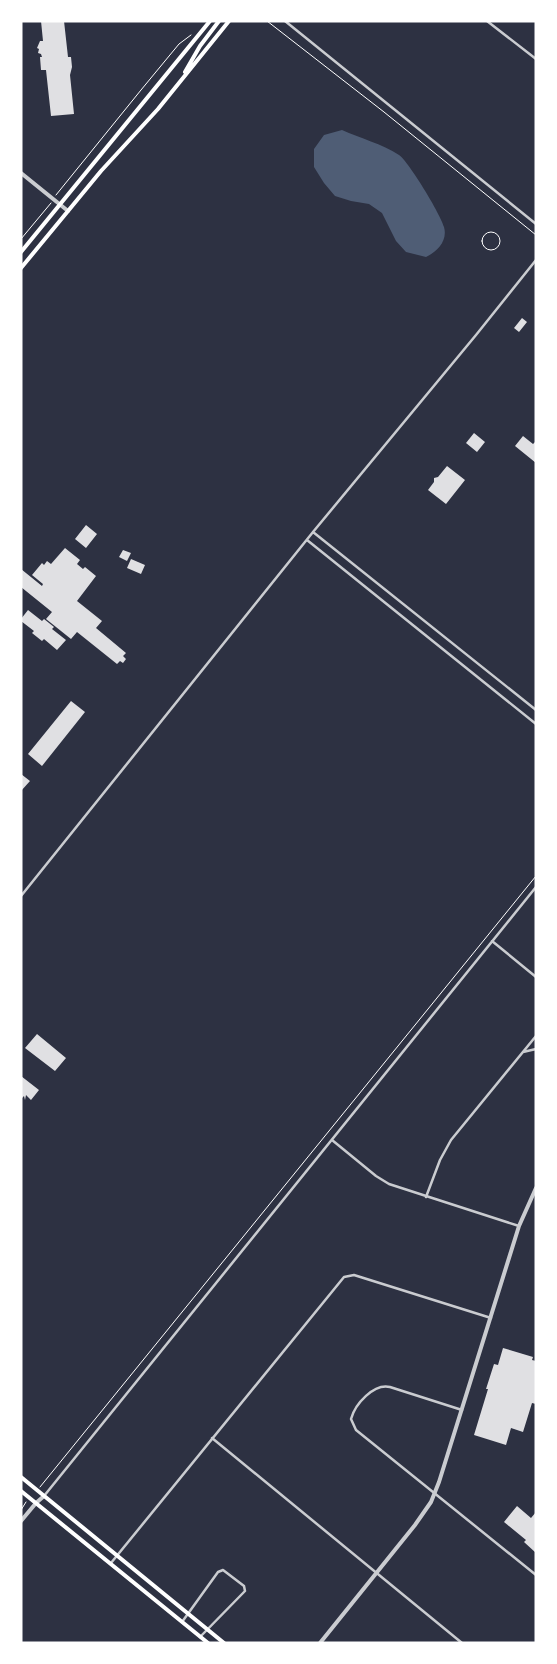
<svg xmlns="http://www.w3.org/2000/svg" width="557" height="1664" viewBox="0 0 557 1664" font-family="'PT Sans Narrow',sans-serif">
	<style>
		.water { fill: #4f5d75 }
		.building { fill: #e0e0e3 }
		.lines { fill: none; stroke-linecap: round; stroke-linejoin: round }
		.path { stroke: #fff; stroke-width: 1 }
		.minor { stroke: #caccd0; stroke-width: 2.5 }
		.tertiary { stroke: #caccd0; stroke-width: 4 }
		.secondary { stroke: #fff; stroke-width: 4 }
	</style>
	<rect width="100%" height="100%" fill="#2d3142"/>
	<!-- water -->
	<path class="water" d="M342 130C360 138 382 144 399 155 409 162 441 215 444 227 448 241 437 252 426 257L406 252 396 241 382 213 369 204 351 201 335 196 324 183 314 167V149L324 135Z"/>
	<!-- building -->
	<path class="building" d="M41 21H64L68 57H71L72 67 70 75 74 114 51 116 46 70H41L40 57H42L41 54 38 53 39 49 37 48 40 41H43Z
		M522 318 527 322 519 332 514 328Z
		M474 433 485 442 477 452 466 443Z
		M523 436 533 444 536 441V463L515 446Z
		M447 466 465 480 446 504 428 490 434 482V478L438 477Z
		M86 525 97 534 86 548 75 539Z
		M65 548 80 560 77 564 83 569 85 567 96 576 77 601 102 621 96 628 126 653 123 656 126 659 123 663 120 661 117 664 77 632 71 639 46 619 52 612 21 587V569L42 586 43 584 32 575 42 563 44 565 47 561 51 564Z
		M123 550 131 553 127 561 119 557Z
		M131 559 145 565 141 574 127 568Z
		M28 610 42 621 44 619 54 627 52 629 66 640 57 650 44 639 42 641 32 633 34 631 21 621V619Z
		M71 701 85 712 42 766 28 754Z
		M21 774 30 781 21 791Z
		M37 1034 66 1058 55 1071 25 1048Z
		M21 1076 39 1090 31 1100 26 1095 25 1100 24 1096 21 1099Z
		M503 1348 533 1357 532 1360 536 1361V1404L532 1403 523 1432 511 1428 506 1445 474 1435 488 1389H486L494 1364 498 1365Z
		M517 1506 531 1518 536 1512V1553L524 1542 526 1540 504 1522Z"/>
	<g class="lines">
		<!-- path -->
		<path class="path" d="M267 21 384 112 536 235
			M56 195 141 90 179 44 191 35
			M482 241a9 9 0 1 1 18 0a9 9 0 1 1-18 0Z
			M21 239 51 203
			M40 1487 536 876
			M21 1510 26 1502"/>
		<!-- minor -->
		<path class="minor" d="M285 21 536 224
			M487 21 536 59
			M313 532 536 710
			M307 540 536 724
			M21 896 313 532 476 335 536 260
			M492 941 536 977
			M523 1052 536 1049
			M332 1140 376 1176 389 1184 519 1226
			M426 1197 440 1160 451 1140 536 1036
			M462 1410 390 1387C374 1383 355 1404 351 1419L356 1430 536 1575
			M212 1438 462 1643
			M44 1496 536 887
			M111 1563 344 1277 354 1275 491 1318
			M182 1622 218 1572 223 1570 244 1586 245 1591 200 1637"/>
		<!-- tertiary -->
		<path class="tertiary" d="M21 173 68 211
			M21 1521 36 1503 44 1496
			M320 1643 415 1525 431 1502 439 1482 519 1226 536 1188"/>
		<!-- secondary -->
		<path class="secondary" d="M185 72 200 46 219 21
			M21 252 210 21
			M21 268 101 171 158 109 229 21
			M21 1477 224 1643
			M21 1491 208 1643"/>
	</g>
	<!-- border -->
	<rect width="557" height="1664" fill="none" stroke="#ffffff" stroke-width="45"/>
</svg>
